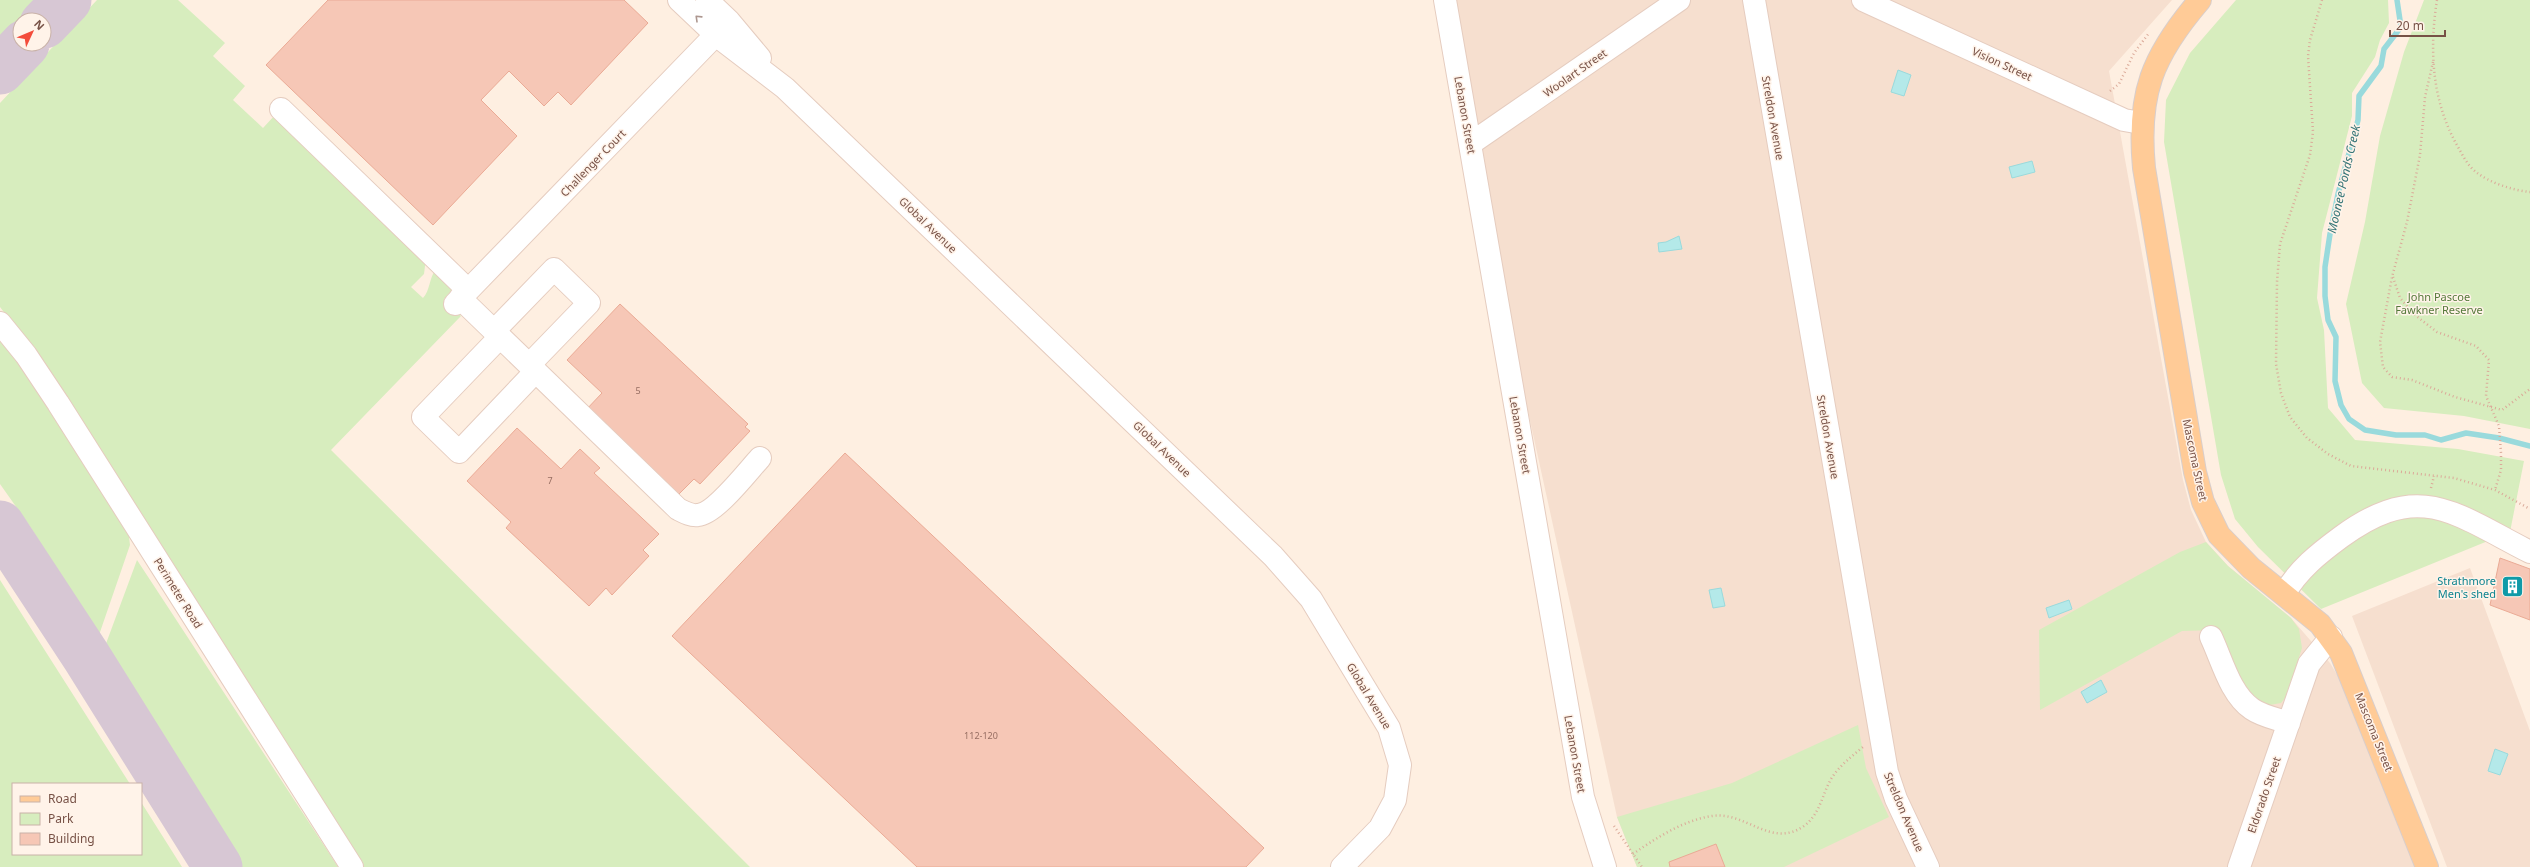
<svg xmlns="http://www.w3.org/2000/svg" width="2530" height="867" viewBox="0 0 2530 867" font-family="'Noto Sans',sans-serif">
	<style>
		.residential { fill: #f6dfcf }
		.green { fill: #d7edbe }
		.water { fill: #b4e9e9; stroke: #99dadc }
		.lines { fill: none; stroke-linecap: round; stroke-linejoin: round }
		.stream { stroke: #99dadc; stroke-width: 5.5 }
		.taxiway { stroke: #d7c7d4; stroke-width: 49 }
		.building { fill: #f6c7b6; stroke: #eaaa95 }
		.minor-casing { stroke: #e5ccbf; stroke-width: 24 }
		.major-casing { stroke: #d9cecb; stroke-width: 24 }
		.path { stroke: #dbaa99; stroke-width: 2.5; stroke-dasharray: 1 3; stroke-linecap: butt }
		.minor { stroke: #fff; stroke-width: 22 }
		.major { stroke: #ffcb97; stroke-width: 22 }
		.oneway { stroke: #ad9790 }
		.labels { text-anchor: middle; stroke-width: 3; stroke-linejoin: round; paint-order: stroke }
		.number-label { font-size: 9px; fill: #976e62 }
		.street-label { font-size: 11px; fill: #775146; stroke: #fff3e9 }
		.park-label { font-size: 11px; fill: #55793a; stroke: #fff3e9 }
		.culture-label { font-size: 11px; fill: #0d838f; stroke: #fff3e9; text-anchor: end }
		.water-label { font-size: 12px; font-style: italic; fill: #357577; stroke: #fff3e9 }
	</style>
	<rect width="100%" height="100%" fill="#feefe1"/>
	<!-- residential -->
	<path class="residential" d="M1445 0H2172L2109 71 2183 480 2191 510 2206 542 2228 566 2291 618 2330 663 2350 696 2416 867H1637L1617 817 1470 147Z
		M2470 568 2530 731V867H2447L2352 616Z"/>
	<!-- green -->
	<path class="green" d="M0 0H40L0 41Z
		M97 0H178L225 43 213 56 245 86 233 100 263 128 275 115 426 258 424 274 411 287 423 298C430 291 429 278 436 269L454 288 444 299 461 316 331 450 750 867H360L13 324 0 307V103Z
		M2236 0H2388L2389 23 2380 40 2375 57 2352 93V116L2322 233 2317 298 2324 330 2328 408 2355 440 2458 449 2524 461 2510 532 2321 609 2258 547 2235 519 2221 475 2164 142 2166 100 2190 53Z
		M2424 0H2530V429L2464 416 2384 408 2362 383 2346 304 2365 222 2380 136 2404 52Z
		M0 336 128 529 130 545 99 635 29 525 0 484Z
		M2206 542 2228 566 2291 618 2299 629 2302 648 2286 697 2281 703 2264 706 2247 696 2215 630 2182 631 2040 710 2039 630 2180 552Z
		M137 560 329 853 338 867H242L104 649Z
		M0 580 130 784H13V854H141V802L182 867H0Z
		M1858 725 1866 768 1889 817 1784 867H1637L1617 817 1732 783Z"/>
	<!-- water -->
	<path class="water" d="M1898 70 1911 75 1904 96 1891 92Z
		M2032 161 2035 172 2012 178 2009 167Z
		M1679 236 1682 249 1659 252 1658 243 1666 242Z
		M1721 588 1725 606 1713 608 1709 590Z
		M2069 600 2072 609 2049 618 2046 608Z
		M2101 680 2107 692 2087 703 2081 692Z
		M2495 749 2508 754 2500 775 2488 771Z"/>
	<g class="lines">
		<!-- stream -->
		<path class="stream" d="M2397 0 2401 27 2384 49 2381 66 2359 96 2358 120 2338 194 2330 234 2325 267V296L2328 320 2336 337 2335 381 2341 405 2349 419 2365 430 2396 435H2425L2441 440 2466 433 2499 438 2530 446"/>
		<!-- taxiway -->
		<path class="taxiway" d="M44 24 67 0
			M0 70 25 44
			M0 525 86 656 218 867"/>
	</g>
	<!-- building -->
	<path class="building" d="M328 0H624L648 23 571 105 558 92 544 106 509 71 481 100 517 136 433 225 266 65Z
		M620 304 748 424 745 427 750 431 700 484 694 479 676 497 585 411 602 393 567 360Z
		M517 428 561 469 580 449 600 468 594 473 659 534 643 550 649 556 612 595 606 588 589 606 506 528 511 522 467 481Z
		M845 453 1264 848 1246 867H917L672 636Z
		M2500 558 2530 569V620L2490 605Z
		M1716 844 1725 867H1670L1669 862Z"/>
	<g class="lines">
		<defs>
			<path id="minor" d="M679 0 717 36 785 88 1273 556 1311 599 1389 728 1400 765 1395 800 1380 828 1342 867
				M707 0 729 21 760 58
				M1445 0 1583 797 1605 867
				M1754 0 1887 772 1896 799 1928 867
				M1863 0 2124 120 2141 123
				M281 109 468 290
				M1470 144 1679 0
				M460 298 678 509C684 512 691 516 698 515 715 514 748 471 760 458
				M455 304 729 21
				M0 323 26 355 58 403 352 867
				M494 331 554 269 589 303 529 365
				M500 337 423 417 459 452 536 371
				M2284 594C2299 569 2318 554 2341 537 2420 479 2455 514 2530 552
				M2211 637C2222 660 2230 694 2252 709 2262 716 2277 719 2289 723
				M2239 867 2309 664 2331 637"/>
			<path id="major" d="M2200 0C2152 56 2137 94 2144 168L2195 472 2203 502 2219 535 2251 568 2320 624 2341 653 2427 867"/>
		</defs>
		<!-- minor casing -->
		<use href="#minor" class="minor-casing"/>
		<!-- major casing -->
		<use href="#major" class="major-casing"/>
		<!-- path -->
		<path class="path" d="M2322 0 2310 40 2308 56 2313 132 2310 155 2280 244 2277 282 2276 364 2281 393 2290 417 2307 438 2328 454 2351 466 2454 478 2495 490 2530 509
			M2437 0C2429 51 2432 102 2458 147 2463 156 2468 166 2476 172 2490 183 2512 190 2530 192
			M2433 62 2425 97 2420 155 2407 222 2392 277 2380 342 2383 367 2392 377 2412 380 2455 397 2502 410 2530 389
			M2110 91 2119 84 2134 53 2149 33
			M2393 277 2400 298 2415 315 2437 332 2476 346 2489 360 2486 396 2499 426 2501 453V470L2495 490
			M2431 488 2434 476
			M1614 826 1642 867
			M1633 854C1656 838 1684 820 1712 816 1746 811 1771 849 1804 826 1820 814 1822 795 1831 779 1839 766 1851 757 1863 747"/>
		<!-- minor -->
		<use href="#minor" class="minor"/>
		<!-- major -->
		<use href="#major" class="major"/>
	</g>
	<!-- one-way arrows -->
	<defs><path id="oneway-chevron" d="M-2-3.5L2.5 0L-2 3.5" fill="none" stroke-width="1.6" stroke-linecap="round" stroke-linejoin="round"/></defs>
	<use class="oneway" href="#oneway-chevron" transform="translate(698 18) rotate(-136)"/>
	<!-- icons -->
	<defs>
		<symbol id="building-square" viewBox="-11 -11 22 22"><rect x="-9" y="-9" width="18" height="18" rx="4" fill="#0f9aa8" stroke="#fff3e9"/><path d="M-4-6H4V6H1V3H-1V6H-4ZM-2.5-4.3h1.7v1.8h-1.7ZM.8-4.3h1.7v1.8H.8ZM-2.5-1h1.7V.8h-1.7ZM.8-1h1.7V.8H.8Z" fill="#fff"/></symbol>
	</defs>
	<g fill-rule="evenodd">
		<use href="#building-square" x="2500" y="574" width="25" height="25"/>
	</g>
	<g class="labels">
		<!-- number labels -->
		<g class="number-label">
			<text x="638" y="394">5</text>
			<text x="550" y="484">7</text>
			<text x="981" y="739">112-120</text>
		</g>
		<!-- street labels -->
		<g class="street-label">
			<text transform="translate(2002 64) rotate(25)" y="4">Vision Street</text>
			<text transform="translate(1575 73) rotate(-35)" y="4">Woolart Street</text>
			<text transform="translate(1465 115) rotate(80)" y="4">Lebanon Street</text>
			<text transform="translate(1773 118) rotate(80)" y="4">Streldon Avenue</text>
			<text transform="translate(593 163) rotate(-46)" y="4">Challenger Court</text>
			<text transform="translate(928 225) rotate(44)" y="4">Global Avenue</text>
			<text transform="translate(1520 435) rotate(80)" y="4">Lebanon Street</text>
			<text transform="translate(1828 437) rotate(80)" y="4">Streldon Avenue</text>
			<text transform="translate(1162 449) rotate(44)" y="4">Global Avenue</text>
			<text transform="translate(2195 460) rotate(78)" y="4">Mascoma Street</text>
			<text transform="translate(178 593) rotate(58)" y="4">Perimeter Road</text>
			<text transform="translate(1369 696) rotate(59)" y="4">Global Avenue</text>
			<text transform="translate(2374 732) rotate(68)" y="4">Mascoma Street</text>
			<text transform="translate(1575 754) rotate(80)" y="4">Lebanon Street</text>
			<text transform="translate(2264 795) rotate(-71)" y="4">Eldorado Street</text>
			<text transform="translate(1904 812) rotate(67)" y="4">Streldon Avenue</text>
		</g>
		<!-- park labels -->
		<g class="park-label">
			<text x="2439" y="301">John Pascoe<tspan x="2439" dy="13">Fawkner Reserve</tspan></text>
		</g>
		<!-- culture labels -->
		<g class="culture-label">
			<text x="2496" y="585">Strathmore<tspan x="2496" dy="13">Men's shed</tspan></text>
		</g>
		<!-- water labels -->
		<g class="water-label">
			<text transform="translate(2344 179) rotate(-77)" y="4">Moonee Ponds Creek</text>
		</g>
	</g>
	<!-- legend -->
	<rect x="12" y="783" width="130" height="72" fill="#fff3e9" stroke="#c9b2a8"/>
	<rect x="20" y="796" width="20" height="6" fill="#ffcb97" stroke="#c9b2a8"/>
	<text x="48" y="803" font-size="12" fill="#775146">Road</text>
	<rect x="20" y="813" width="20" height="12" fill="#d7edbe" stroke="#c9b2a8"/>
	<text x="48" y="823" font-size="12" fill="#775146">Park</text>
	<rect x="20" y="833" width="20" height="12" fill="#f6c7b6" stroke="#c9b2a8"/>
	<text x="48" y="843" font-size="12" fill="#775146">Building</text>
	<!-- north arrow -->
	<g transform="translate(32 32) rotate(46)"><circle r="19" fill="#fff3e9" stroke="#c9b2a8"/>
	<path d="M0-3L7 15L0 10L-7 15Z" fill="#f34c3b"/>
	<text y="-6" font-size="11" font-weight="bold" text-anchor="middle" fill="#775146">N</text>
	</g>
	<!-- scale -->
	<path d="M2390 30v6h55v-6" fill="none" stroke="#775146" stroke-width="2"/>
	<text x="2396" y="30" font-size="12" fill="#775146" stroke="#fff3e9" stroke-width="3" paint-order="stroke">20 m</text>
</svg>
